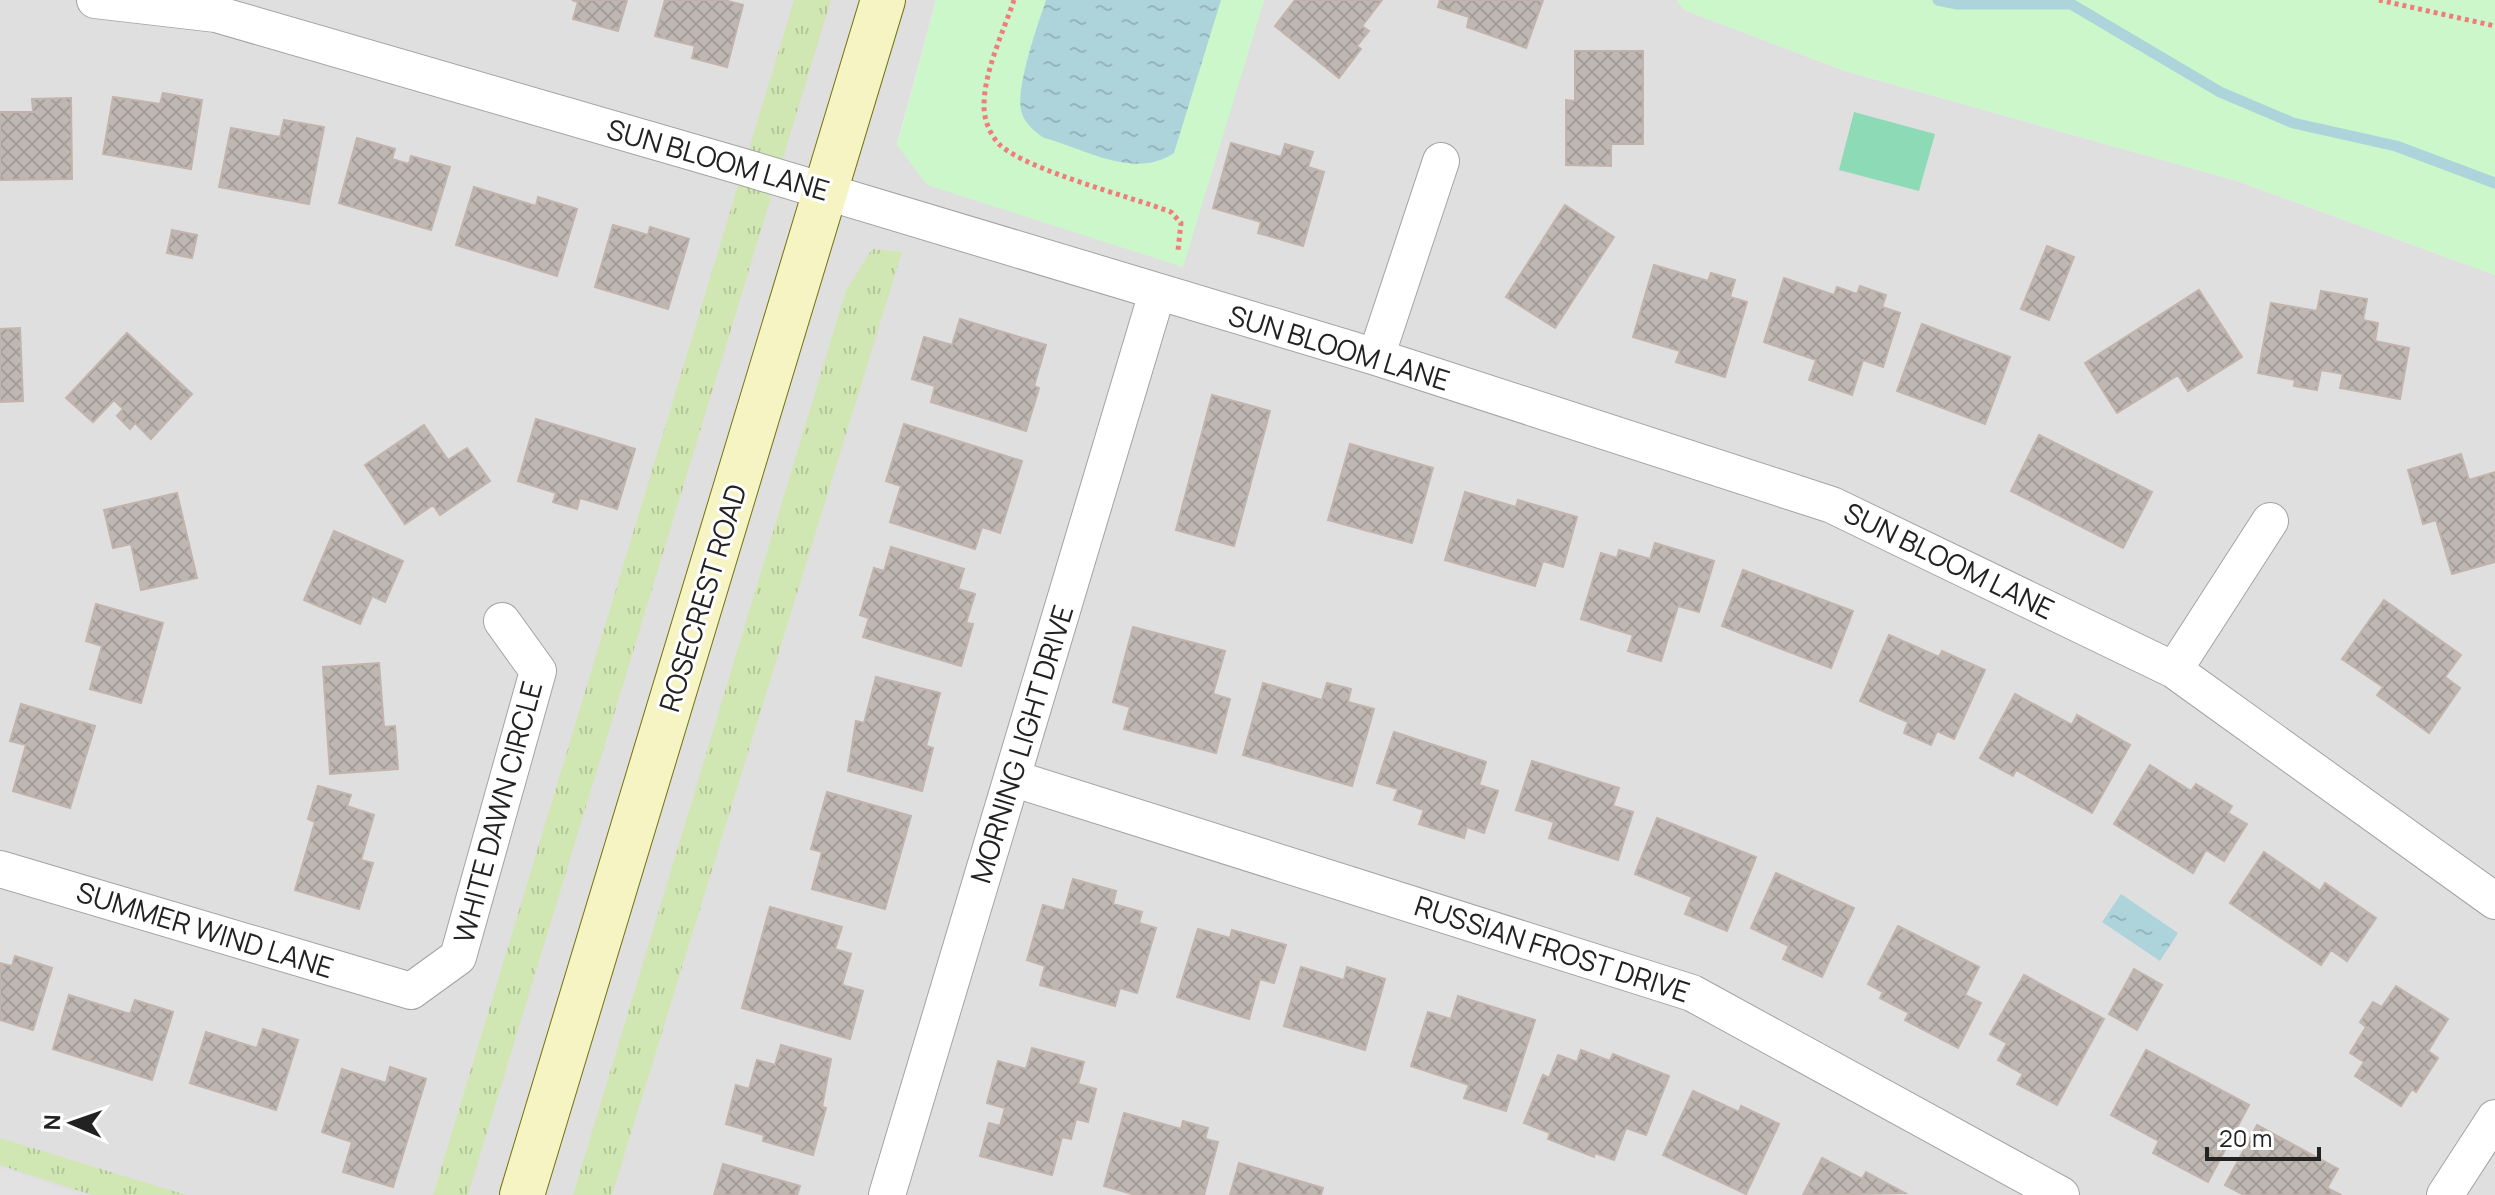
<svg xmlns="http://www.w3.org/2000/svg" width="2495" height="1195" viewBox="0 0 2495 1195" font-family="Manrope,sans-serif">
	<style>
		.residential { fill: #dfdfdf }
		.grass { fill: url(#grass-tufts) }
		.park { fill: #cbf7cb }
		.pitch { fill: #8ddab6 }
		.parking { fill: #e2e2e2 }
		.water { fill: url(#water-ripples) }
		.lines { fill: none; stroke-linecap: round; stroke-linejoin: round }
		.stream { stroke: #add4db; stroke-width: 11 }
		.building { fill: url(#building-cross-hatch); stroke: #c2b4ac; stroke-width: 2 }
		.minor-casing { stroke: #a3a3a3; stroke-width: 38 }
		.secondary-casing { stroke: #71740d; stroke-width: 46 }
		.path { stroke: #f17d7a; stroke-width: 5; stroke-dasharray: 4 4; stroke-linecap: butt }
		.minor { stroke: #fff; stroke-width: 36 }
		.secondary { stroke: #f6f4c2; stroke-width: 44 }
		.labels { text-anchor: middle; stroke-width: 6; stroke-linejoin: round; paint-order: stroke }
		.street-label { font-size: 28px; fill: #222; stroke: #fff }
	</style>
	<defs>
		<pattern id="grass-tufts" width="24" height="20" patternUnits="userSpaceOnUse" patternTransform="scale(2)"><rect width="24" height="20" fill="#d1e7b3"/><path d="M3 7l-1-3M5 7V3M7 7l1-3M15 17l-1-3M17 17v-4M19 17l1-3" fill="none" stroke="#b3c69a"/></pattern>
		<pattern id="water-ripples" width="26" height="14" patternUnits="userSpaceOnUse" patternTransform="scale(2)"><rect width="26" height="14" fill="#add4db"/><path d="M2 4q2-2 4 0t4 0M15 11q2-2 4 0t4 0" fill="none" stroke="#95b6bc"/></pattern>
		<pattern id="building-cross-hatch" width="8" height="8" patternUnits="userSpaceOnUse" patternTransform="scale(2)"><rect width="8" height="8" fill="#bfb7b2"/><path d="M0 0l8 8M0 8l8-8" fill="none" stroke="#a49d99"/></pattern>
	</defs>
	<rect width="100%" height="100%" fill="#f1eee9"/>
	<!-- residential -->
	<path class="residential" d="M0 0H936L897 144 1182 267 1264 0H1677L1684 10 1845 71 2237 181 2495 275V1195H0Z"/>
	<!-- grass -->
	<path class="grass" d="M794 0H831L468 1195H433Z
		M872 249 902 252 612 1195H573L846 290Z
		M0 1138 186 1195H92L0 1165Z"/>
	<!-- park -->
	<path class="park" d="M936 0H1264L1183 267 927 185 897 145Z
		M1677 0H2495V275L2237 181 1845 71 1684 10Z"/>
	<!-- pitch -->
	<path class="pitch" d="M1854 112 1935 134 1919 191 1839 170Z"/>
	<!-- parking -->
	<path class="parking" d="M0 1167 82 1195H0Z"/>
	<!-- water -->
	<path class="water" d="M1046 0H1221L1174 153C1134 180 1086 149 1044 138 1035 132 1023 122 1021 110 1016 86 1038 24 1046 0Z
		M2121 894 2178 933 2160 961 2102 922Z"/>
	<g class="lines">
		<!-- stream -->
		<path class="stream" d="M1938 0 1957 4H2071L2220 92 2293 123 2396 146 2495 183"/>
	</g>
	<!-- building -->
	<path class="building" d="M572 0H627L618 31 573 19 578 2Z
		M665 0H724L743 5 727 67 692 58 695 46 655 36Z
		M1295 0H1382L1362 26 1369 31 1357 46 1361 49 1339 78 1275 26Z
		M1440 0H1543L1526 48 1467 27 1469 17 1438 7Z
		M1575 51H1643V144H1611V166L1566 165V100L1575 101Z
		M163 93 202 100 191 169 103 154 113 97 160 104Z
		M71 98 72 179 0 180V112H33L32 99Z
		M284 120 324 127 309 204 219 187 231 128 280 137Z
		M357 138 395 149 392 159 409 164 411 156 450 167 431 230 339 203Z
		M1231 143 1281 157 1285 144 1313 152 1308 167 1324 172 1303 246 1258 233 1261 222 1213 208Z
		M474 187 536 206 538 197 577 209 557 276 456 245Z
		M1565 205 1614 237 1555 328 1506 297Z
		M613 225 648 235 650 227 689 239 668 309 595 287Z
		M172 230 197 235 192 258 167 253Z
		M2047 246 2074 257 2049 320 2021 309Z
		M1654 265 1708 281 1711 273 1735 280 1730 297 1747 302 1725 377 1676 362 1680 351 1633 337Z
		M1784 278 1834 295 1837 287 1857 294 1860 286 1886 295 1882 307 1900 313 1883 367 1863 360 1852 395 1809 380 1816 360 1764 342Z
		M2199 290 2242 357 2188 391 2178 375 2117 413 2085 363Z
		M2321 291 2367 299 2363 320 2378 323 2375 341 2409 348 2400 399 2340 388 2343 374 2321 370 2317 390 2294 386 2295 380 2258 373 2271 303 2317 311Z
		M960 319 1046 345 1034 386 1039 388 1026 431 931 402 935 386 912 379 924 337 952 345Z
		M1922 324 2010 357 1985 424 1897 391Z
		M20 328 23 401 0 402V329Z
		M127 333 192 394 151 439 135 423 130 429 117 416 123 409 114 400 93 422 66 398Z
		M1212 395 1270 411 1234 546 1176 530Z
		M536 419 635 449 617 509 580 498 577 509 553 502 556 493 518 481Z
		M904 424 1022 461 1000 533 982 527 975 549 890 522 901 486 886 481Z
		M424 425 448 460 467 448 490 481 440 515 433 505 405 524 365 465Z
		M2039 435 2152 492 2123 548 2011 491Z
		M1350 444 1433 468 1412 543 1328 520Z
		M2461 454 2469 480 2495 472V562L2452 574 2436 520 2423 524 2408 470Z
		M1465 492 1516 507 1518 500 1577 517 1563 567 1543 561 1535 586 1445 560Z
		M177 493 197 578 141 590 131 544 113 548 104 510Z
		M334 531 403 561 385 602 372 596 360 624 304 600Z
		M1655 543 1714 561 1699 612 1678 606 1661 661 1628 651 1633 635 1581 619 1601 553 1617 558 1619 550 1650 559Z
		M891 547 964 569 958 589 975 594 966 623 973 624 961 666 863 637 869 618 860 615 874 568 884 571Z
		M1743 570 1853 611 1831 668 1722 626Z
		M2384 600 2461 655 2445 677 2460 688 2429 733 2377 695 2383 687 2342 659Z
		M96 604 163 623 141 703 90 689 102 646 86 641Z
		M1133 627 1225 651 1213 694 1230 699 1216 753 1124 729 1130 707 1113 702Z
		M1889 635 1939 657 1942 651 1985 670 1954 739 1937 731 1931 745 1904 733 1908 722 1860 701Z
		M379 663 384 727 395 726 398 769 330 774 323 667Z
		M876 677 940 693 926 746 933 748 922 791 848 771 856 721 864 723Z
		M1263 683 1322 700 1327 683 1351 689 1348 702 1374 709 1352 786 1243 755Z
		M2015 694 2072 725 2077 715 2130 745 2092 813 2016 770 2013 776 1980 758Z
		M21 704 95 726 70 808 13 791 26 745 10 741Z
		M1394 732 1486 762 1479 785 1498 791 1484 833 1467 827 1464 838 1419 824 1424 810 1394 800 1398 789 1377 783Z
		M1532 761 1619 788 1613 806 1633 812 1618 860 1549 838 1554 822 1516 810Z
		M2150 765 2191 791 2196 784 2232 806 2228 813 2247 824 2224 861 2206 850 2193 873 2114 824Z
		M318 786 351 795 347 806 374 815 361 860 373 863 359 909 295 890 315 822 308 819Z
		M827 792 911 816 885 909 812 889 822 852 811 849Z
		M1657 818 1756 857 1727 931 1685 914 1692 897 1635 874Z
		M2264 852 2320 891 2325 883 2376 918 2347 961 2331 950 2321 965 2230 903Z
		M1776 873 1854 908 1822 977 1783 959 1789 946 1751 928Z
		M1073 879 1116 891 1113 904 1142 912 1139 923 1156 928 1137 993 1120 988 1115 1006 1040 985 1045 966 1027 960 1043 905 1064 911Z
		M770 907 842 927 835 949 851 954 842 985 863 991 850 1039 742 1008Z
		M1898 926 1979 967 1965 995 1981 1003 1958 1048 1905 1020 1909 1013 1880 998 1883 992 1868 984Z
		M1198 929 1230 938 1232 930 1286 945 1274 983 1260 979 1249 1019 1177 997Z
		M15 956 52 968 33 1030 0 1020V963L12 966Z
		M1301 967 1344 980 1347 967 1385 979 1365 1050 1284 1026Z
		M2134 969 2162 985 2137 1030 2109 1014Z
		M2024 975 2104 1019 2057 1105 2017 1084 2023 1074 1998 1060 2007 1043 1990 1034Z
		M2396 986 2448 1019 2428 1051 2438 1058 2416 1092 2412 1089 2401 1106 2355 1076 2364 1062 2350 1053 2366 1027 2360 1022 2373 1002 2382 1007Z
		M69 995 130 1014 135 1000 173 1012 152 1080 53 1049Z
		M1458 996 1535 1020 1506 1111 1464 1098 1469 1085 1411 1066 1428 1012 1451 1019Z
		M263 1029 298 1040 276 1110 190 1083 206 1032 257 1048Z
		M781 1045 831 1059 822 1107 826 1108 813 1155 763 1141 764 1135 726 1124 736 1085 749 1089 757 1060 775 1065Z
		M1032 1048 1084 1062 1078 1084 1096 1089 1088 1122 1076 1119 1071 1139 1062 1137 1052 1175 980 1156 989 1123 1000 1126 1005 1108 987 1103 998 1061 1026 1069Z
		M1581 1050 1610 1061 1613 1054 1669 1076 1646 1135 1626 1128 1614 1160 1595 1153 1594 1157 1548 1139 1550 1133 1524 1123 1543 1075 1549 1078 1558 1055 1577 1062Z
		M2146 1050 2249 1105 2208 1182 2153 1153 2159 1141 2111 1115Z
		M390 1067 426 1079 393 1187 343 1172 352 1142 322 1132 342 1069 386 1083Z
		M1693 1091 1739 1112 1741 1106 1779 1124 1746 1194 1663 1155Z
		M1124 1113 1181 1129 1183 1121 1208 1128 1205 1139 1218 1142 1204 1195H1136L1104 1186Z
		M2257 1125 2338 1169 2327 1188 2341 1195H2244L2225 1185Z
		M1822 1158 1862 1179 1866 1172 1905 1193 1803 1195Z
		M1239 1163 1323 1188 1321 1195H1230Z
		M723 1164 800 1186 797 1195H714Z"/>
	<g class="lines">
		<defs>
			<path id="minor" d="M95 0 216 14 747 168 1376 357 1832 505 2174 670 2495 901
				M1376 357 1441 161
				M2174 670 2270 521
				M1012 778 1692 993 2061 1195
				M0 869 411 991 458 957 538 671 502 621
				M887 1195 1157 293
				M2445 1195 2495 1118"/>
			<path id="secondary" d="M522 1195 883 0"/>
		</defs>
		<!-- minor casing -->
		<use href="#minor" class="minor-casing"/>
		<!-- secondary casing -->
		<use href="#secondary" class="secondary-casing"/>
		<!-- path -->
		<path class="path" d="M1014 0C1003 33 984 71 984 106 984 120 990 135 1000 145 1029 171 1129 196 1171 212L1181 223 1178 250
			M2379 0 2495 26"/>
		<!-- minor -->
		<use href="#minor" class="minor"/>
		<!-- secondary -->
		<use href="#secondary" class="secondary"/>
	</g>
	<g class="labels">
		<!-- street labels -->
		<g class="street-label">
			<text transform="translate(718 160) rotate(16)" y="10">SUN BLOOM LANE</text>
			<text transform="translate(1339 348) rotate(17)" y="10">SUN BLOOM LANE</text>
			<text transform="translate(1949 561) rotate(26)" y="10">SUN BLOOM LANE</text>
			<text transform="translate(703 598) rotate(-73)" y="10">ROSECREST ROAD</text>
			<text transform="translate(1022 744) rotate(-73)" y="10">MORNING LIGHT DRIVE</text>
			<text transform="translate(498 812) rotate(-75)" y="10">WHITE DAWN CIRCLE</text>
			<text transform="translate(205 930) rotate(17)" y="10">SUMMER WIND LANE</text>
			<text transform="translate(1552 949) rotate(18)" y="10">RUSSIAN FROST DRIVE</text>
		</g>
	</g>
	<!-- north arrow -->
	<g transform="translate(72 1123) rotate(272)" stroke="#ffffff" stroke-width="6" paint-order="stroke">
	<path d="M0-6L14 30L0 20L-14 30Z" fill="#222222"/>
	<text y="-12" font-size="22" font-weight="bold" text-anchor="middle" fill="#222222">N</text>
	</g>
	<!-- scale -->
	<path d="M2207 1147v12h112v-12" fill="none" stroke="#222222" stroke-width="4"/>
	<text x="2219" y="1147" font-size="24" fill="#222222" stroke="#ffffff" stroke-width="6" paint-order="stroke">20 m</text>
</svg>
